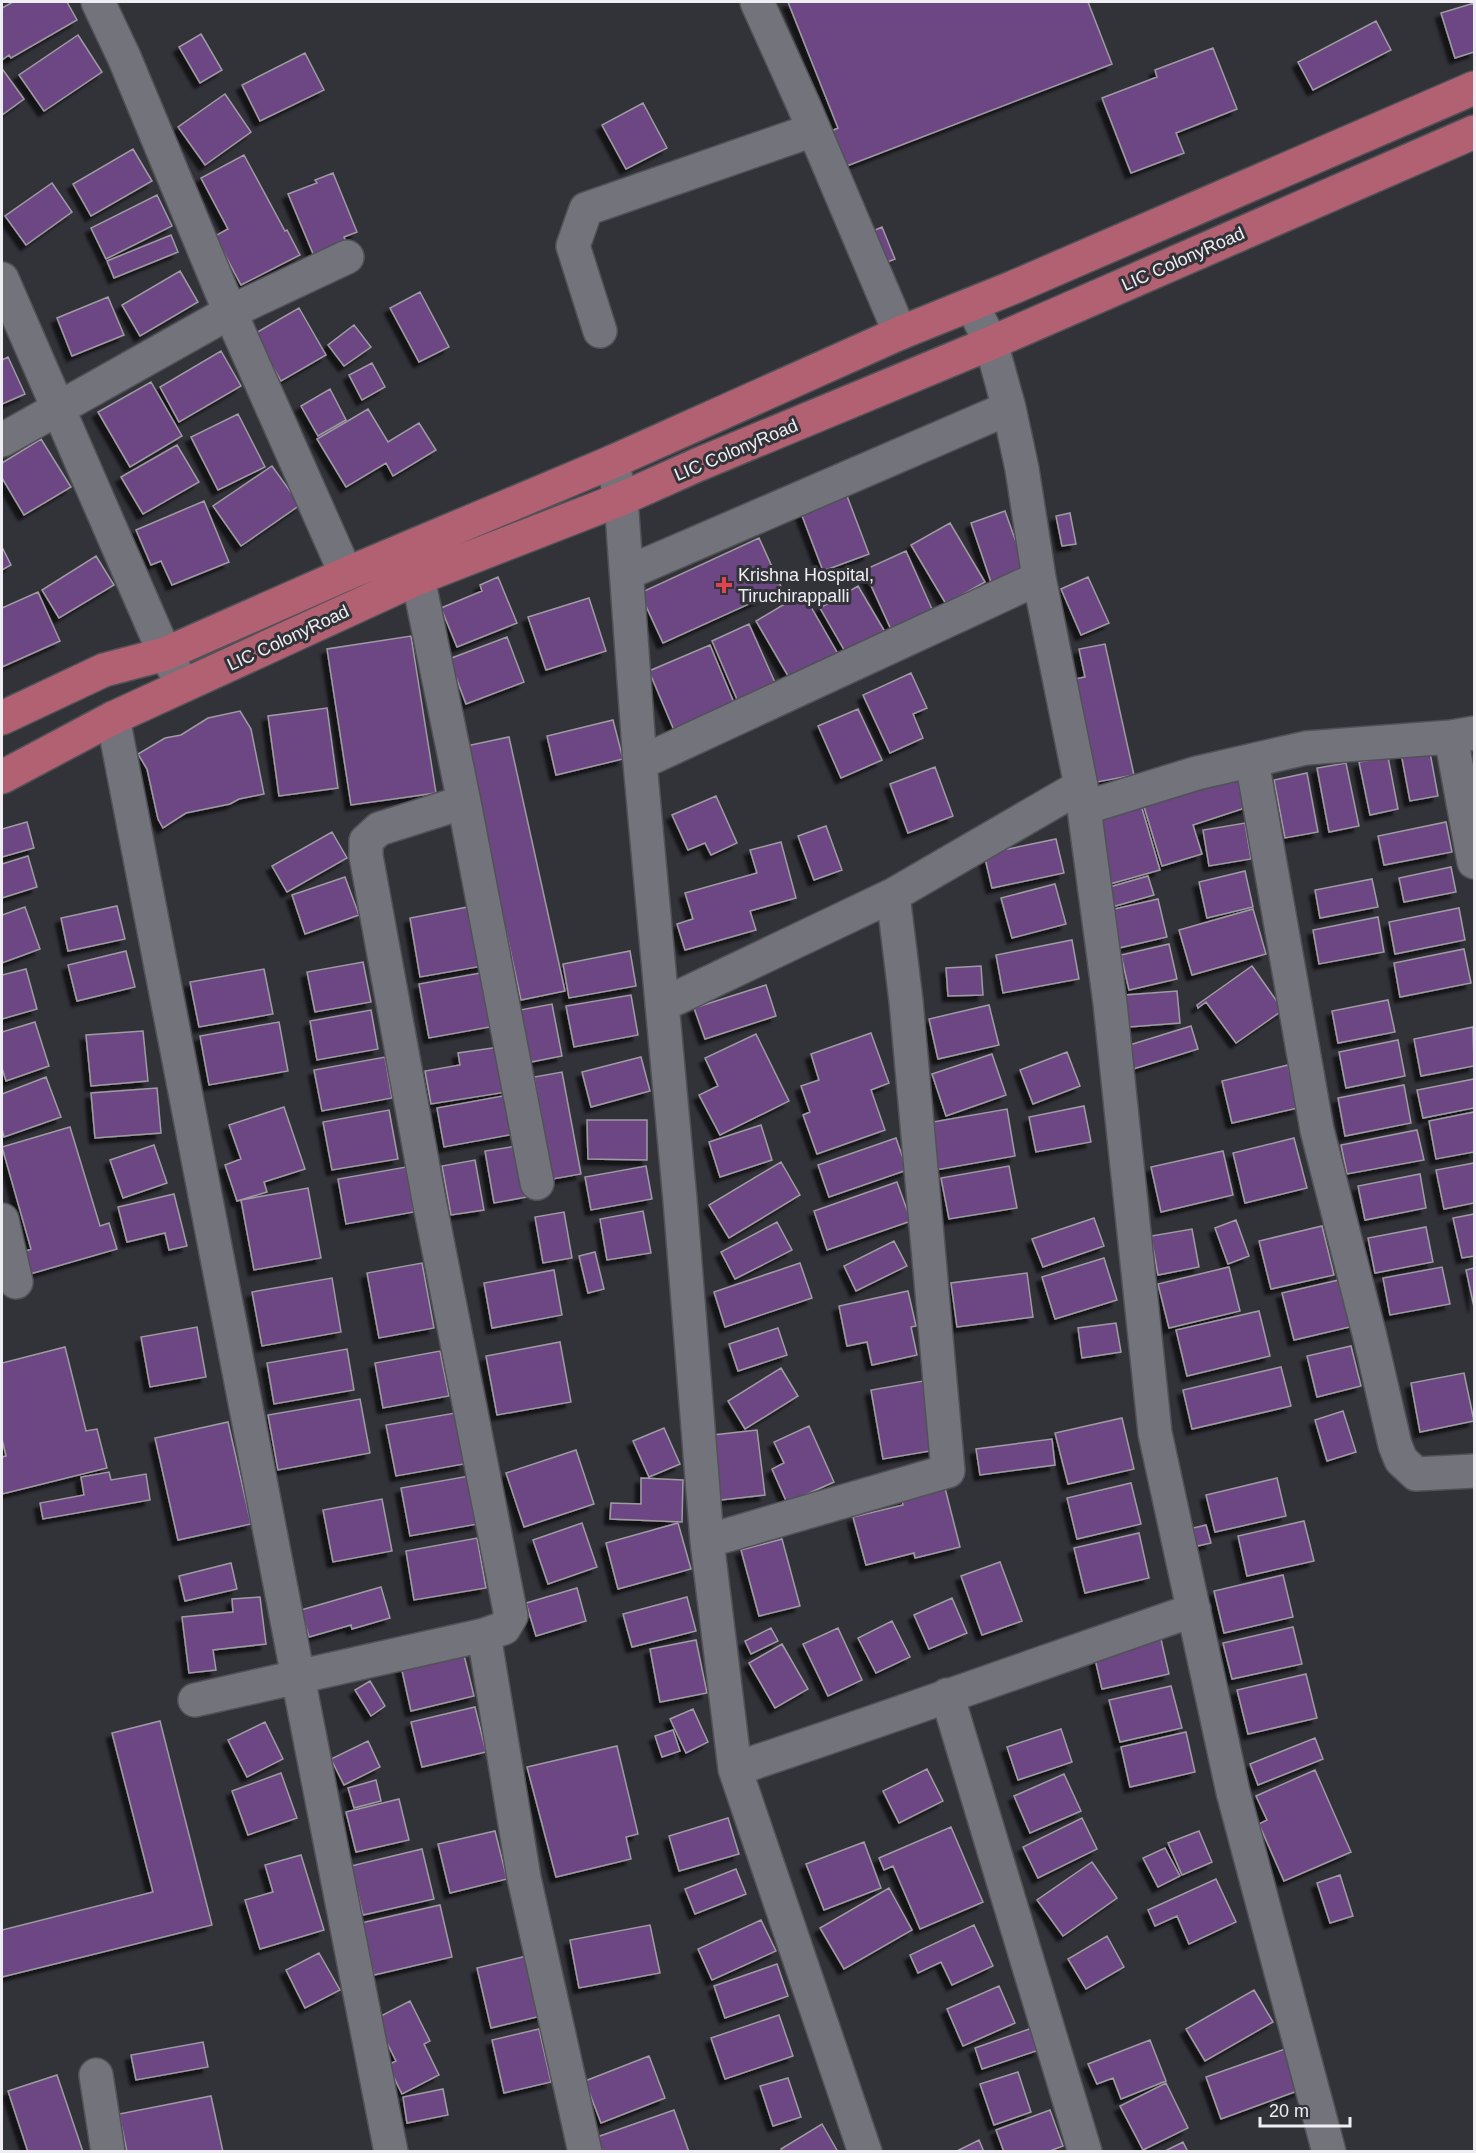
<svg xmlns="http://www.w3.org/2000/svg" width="1476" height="2153" viewBox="0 0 1476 2153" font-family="Arial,sans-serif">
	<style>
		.building { fill: #6c4784; stroke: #9f9ba2; stroke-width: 1.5; filter: url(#shadow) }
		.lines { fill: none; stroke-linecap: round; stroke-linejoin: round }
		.minor-casing { stroke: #515157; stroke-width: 36 }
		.major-casing { stroke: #515157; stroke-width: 36 }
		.minor { stroke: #73737b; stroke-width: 33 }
		.major { stroke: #b16171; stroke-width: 33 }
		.health-dot { fill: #e0444e; stroke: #323239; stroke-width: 2 }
		.labels { text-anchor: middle; stroke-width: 6; stroke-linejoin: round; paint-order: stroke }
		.street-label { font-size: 18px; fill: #efeff3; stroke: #323239 }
		.poi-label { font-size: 18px; fill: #efeff3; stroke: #323239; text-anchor: start }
	</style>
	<defs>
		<filter id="shadow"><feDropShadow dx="-5.5" dy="5.5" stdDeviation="1.5" flood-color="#0009"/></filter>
	</defs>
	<rect width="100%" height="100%" fill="#323239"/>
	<!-- building -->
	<path class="building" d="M13 2H67L77 20 11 58 9 55 2 60V8Z
		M788 2H1088L1112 64 839 169 825 134 838 128Z
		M1474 3V52L1455 58 1441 13Z
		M1376 21 1391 50 1313 90 1298 62Z
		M201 34 222 70 200 83 179 47Z
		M78 35 102 72 44 111 19 75Z
		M1213 48 1237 109 1176 133 1184 153 1131 173 1102 98 1157 77 1155 70Z
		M305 53 324 90 260 121 242 85Z
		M3 70 24 99 2 115V71Z
		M225 94 251 132 205 165 178 127Z
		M643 103 667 148 626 169 602 125Z
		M133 149 152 181 91 216 73 184Z
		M244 155 285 231 287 230 300 255 241 285 215 236 228 229 201 178Z
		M333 173 357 232 344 237 346 243 314 256 288 194 317 183 315 180Z
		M52 183 72 212 26 245 5 216Z
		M157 195 172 226 106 259 91 228Z
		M882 227 895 259 877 266 864 235Z
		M171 235 178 252 114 278 107 261Z
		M180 271 198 302 140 336 122 305Z
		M420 292 449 347 419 362 390 308Z
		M108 297 124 335 72 356 57 318Z
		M299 308 326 355 281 381 254 334Z
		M354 325 371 347 344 366 328 345Z
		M221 351 241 386 179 422 160 387Z
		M8 357 25 394 2 404V360Z
		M372 363 385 387 362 400 349 375Z
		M151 382 182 436 130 467 98 412Z
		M330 389 346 420 318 436 301 406Z
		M368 409 388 442 419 423 436 450 393 476 386 463 346 487 317 439Z
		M238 414 265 467 218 490 191 437Z
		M41 439 71 487 24 515 2 478V463Z
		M177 445 199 482 143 514 121 477Z
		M272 466 300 505 241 546 213 506Z
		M844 488 869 554 823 571 798 505Z
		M204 501 229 562 172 585 161 561 151 565 136 530Z
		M1005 511 1027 573 992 585 971 523Z
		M1070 513 1076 544 1062 546 1056 516Z
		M950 523 985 582 946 604 911 545Z
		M759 538 782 589 663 643 640 593Z
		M2 547 11 565 2 570Z
		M906 551 936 618 894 636 864 570Z
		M96 556 114 585 59 618 42 590Z
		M498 577 517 623 457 647 441 608 482 591 480 585Z
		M1088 577 1109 623 1081 635 1061 589Z
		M858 586 888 637 850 660 820 608Z
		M38 592 60 641 2 667V608Z
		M803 593 838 654 791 681 756 621Z
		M589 598 606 651 546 670 528 617Z
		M749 624 777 687 739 704 712 641Z
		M411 636 436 793 351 805 327 649Z
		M507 637 524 682 466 704 449 659Z
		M1105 644 1134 775 1092 783 1070 680 1085 677 1079 649Z
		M710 645 740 717 679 742 649 671Z
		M911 673 927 708 913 714 923 738 890 753 863 695Z
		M327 708 338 788 279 796 268 716Z
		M858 709 882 760 841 778 818 726Z
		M240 711 251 729 264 794 239 799 230 804 186 813 163 828 158 819 147 769 138 754 165 738 181 735 208 718Z
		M613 720 623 759 556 775 547 736Z
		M509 737 565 991 521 1000 466 746Z
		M1429 747 1438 796 1410 801 1401 753Z
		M1388 757 1398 809 1370 815 1359 762Z
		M1346 763 1359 826 1329 832 1317 768Z
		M935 767 953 816 908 833 890 784Z
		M1237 771 1248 807 1193 825 1202 854 1162 866 1142 800Z
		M1307 773 1318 832 1285 838 1274 780Z
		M716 796 737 843 711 855 705 843 688 850 672 815Z
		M1141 805 1160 870 1110 884 1091 820Z
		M27 822 34 848 2 857V829Z
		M1446 822 1452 852 1384 865 1378 836Z
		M1245 823 1251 859 1209 866 1203 830Z
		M826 826 842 870 814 880 798 836Z
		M332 832 347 858 287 892 272 866Z
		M1056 839 1064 873 992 888 984 854Z
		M781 842 796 898 750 911 756 930 685 950 677 924 693 919 685 893 757 873 750 850Z
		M28 856 37 887 2 898V864Z
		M1451 867 1456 892 1404 902 1399 878Z
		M1245 871 1253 907 1207 918 1199 882Z
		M1148 876 1154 895 1112 907 1106 888Z
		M345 877 359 915 305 934 292 895Z
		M1372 879 1378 907 1320 918 1315 890Z
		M1055 884 1066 924 1012 938 1001 898Z
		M1158 899 1167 937 1119 948 1110 910Z
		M117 906 125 939 68 951 61 918Z
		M473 906 483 966 420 977 410 918Z
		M25 907 40 949 2 963V915Z
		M1459 908 1465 940 1395 954 1389 922Z
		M1253 909 1266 954 1192 975 1179 930Z
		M1378 917 1384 952 1319 964 1313 930Z
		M1072 940 1079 979 1003 993 996 955Z
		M1169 944 1177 979 1129 990 1121 955Z
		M1464 949 1471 983 1400 997 1394 963Z
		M126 951 135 987 77 1001 68 965Z
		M630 951 636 986 569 998 563 964Z
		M363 962 371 1002 315 1012 307 972Z
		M981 966 983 995 948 996 946 968Z
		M1252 966 1283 1010 1236 1043 1206 1002 1198 1008 1197 1005Z
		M26 969 37 1009 2 1019V975Z
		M264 969 273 1014 199 1027 190 982Z
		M480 973 490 1027 429 1038 419 984Z
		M766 985 776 1016 705 1039 694 1008Z
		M1177 991 1180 1023 1129 1027 1125 995Z
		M631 995 638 1035 574 1047 566 1006Z
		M1388 1000 1395 1032 1338 1043 1332 1011Z
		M552 1004 562 1056 531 1062 520 1010Z
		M989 1005 999 1045 938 1059 929 1019Z
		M371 1010 378 1049 317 1060 310 1021Z
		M35 1022 49 1066 6 1081 2 1068V1032Z
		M279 1022 288 1071 209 1085 200 1036Z
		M1191 1026 1198 1049 1130 1070 1123 1047Z
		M1473 1027 1474 1066 1421 1076 1414 1039Z
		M143 1031 148 1081 91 1086 86 1035Z
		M871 1033 889 1083 871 1090 885 1130 817 1154 803 1115 810 1112 801 1086 819 1080 811 1054Z
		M756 1034 789 1101 720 1135 699 1095 718 1086 705 1058Z
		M1398 1040 1405 1076 1346 1088 1339 1052Z
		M499 1047 507 1092 431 1104 425 1071 460 1065 458 1053Z
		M1067 1052 1080 1086 1033 1104 1020 1070Z
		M992 1054 1006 1095 946 1116 932 1074Z
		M385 1057 392 1098 322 1111 314 1070Z
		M641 1057 650 1091 591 1107 582 1072Z
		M1288 1065 1298 1108 1232 1123 1222 1081Z
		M562 1072 581 1174 553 1179 534 1077Z
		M46 1077 61 1117 4 1137 2 1129V1094Z
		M1474 1079V1108L1423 1118 1417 1090Z
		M1404 1085 1411 1123 1345 1136 1338 1098Z
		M157 1088 161 1133 95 1138 91 1093Z
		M508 1095 515 1134 444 1147 437 1108Z
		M1084 1106 1091 1142 1036 1152 1029 1117Z
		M284 1107 305 1169 264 1182 267 1192 237 1201 225 1165 241 1159 229 1125Z
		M1007 1109 1015 1156 936 1170 927 1123Z
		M389 1110 398 1159 332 1170 323 1122Z
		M1474 1112V1152L1436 1159 1429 1121Z
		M587 1120H647V1160L588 1159Z
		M761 1125 772 1160 720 1177 709 1142Z
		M70 1127 100 1226 109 1223 117 1249 30 1274 24 1252 31 1249 2 1147Z
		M1417 1130 1424 1160 1347 1174 1341 1145Z
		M896 1138 907 1170 829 1197 818 1165Z
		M1294 1138 1307 1188 1245 1203 1233 1153Z
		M154 1145 167 1183 123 1198 110 1160Z
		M517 1146 527 1197 494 1203 485 1151Z
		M1223 1151 1233 1195 1161 1212 1151 1167Z
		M475 1160 484 1210 451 1215 442 1166Z
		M781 1162 800 1195 729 1238 709 1205Z
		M1474 1163V1203L1444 1209 1436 1170Z
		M646 1166 652 1199 591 1210 585 1177Z
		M1009 1166 1017 1208 949 1219 941 1178Z
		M406 1167 414 1212 346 1224 338 1179Z
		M1420 1174 1426 1208 1365 1220 1358 1186Z
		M897 1182 911 1221 827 1250 814 1211Z
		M308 1188 321 1258 254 1270 241 1200Z
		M174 1194 187 1246 169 1250 165 1233 127 1242 118 1207Z
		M643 1211 651 1253 607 1260 600 1219Z
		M564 1212 572 1258 543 1263 535 1217Z
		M1474 1214V1256L1462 1258 1453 1218Z
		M1094 1218 1104 1246 1043 1267 1032 1239Z
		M1236 1220 1249 1256 1228 1264 1215 1228Z
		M777 1222 792 1250 735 1279 721 1252Z
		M1322 1226 1334 1275 1271 1289 1259 1241Z
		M1426 1227 1433 1262 1375 1273 1368 1238Z
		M1192 1229 1199 1267 1158 1275 1151 1236Z
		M894 1241 907 1266 856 1291 844 1266Z
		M595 1252 604 1289 588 1293 579 1256Z
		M1104 1258 1117 1300 1055 1319 1042 1277Z
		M422 1263 434 1328 379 1338 367 1273Z
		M800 1263 812 1298 725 1327 714 1292Z
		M1229 1267 1240 1311 1169 1328 1158 1284Z
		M1442 1267 1450 1304 1390 1315 1383 1278Z
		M1474 1268V1307L1466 1270Z
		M554 1270 562 1315 492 1328 484 1283Z
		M1027 1273 1033 1317 957 1327 951 1283Z
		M332 1278 341 1332 262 1346 252 1292Z
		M1343 1279 1354 1326 1294 1340 1282 1293Z
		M908 1291 916 1326 911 1327 917 1355 872 1365 867 1342 847 1346 839 1306Z
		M1259 1311 1270 1356 1187 1376 1176 1330Z
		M1116 1323 1121 1352 1082 1358 1078 1328Z
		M197 1327 206 1377 150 1387 141 1337Z
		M778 1328 787 1355 738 1371 729 1344Z
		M560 1342 571 1402 497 1415 486 1356Z
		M1351 1346 1361 1386 1317 1397 1307 1356Z
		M65 1347 86 1431 97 1429 107 1468 2 1494V1457L6 1456 2 1439V1363Z
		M347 1349 354 1390 274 1404 267 1363Z
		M440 1351 449 1396 383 1408 375 1363Z
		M1281 1367 1291 1406 1192 1429 1183 1390Z
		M781 1368 798 1396 745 1429 728 1401Z
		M1464 1373 1474 1421 1420 1432 1411 1383Z
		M929 1380 942 1449 883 1459 871 1390Z
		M360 1399 370 1453 278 1470 268 1415Z
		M1343 1411 1356 1452 1327 1461 1315 1420Z
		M455 1413 464 1464 396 1476 386 1425Z
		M1122 1418 1134 1469 1068 1484 1055 1433Z
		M228 1422 251 1524 178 1540 155 1438Z
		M809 1426 834 1482 787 1503 772 1469 784 1463 774 1442Z
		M664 1428 680 1464 649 1477 633 1441Z
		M757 1430 765 1495 721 1500 713 1435Z
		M1052 1439 1055 1465 980 1475 976 1449Z
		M576 1450 594 1504 524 1527 506 1473Z
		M109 1472 111 1480 146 1474 150 1500 43 1519 40 1503 84 1495 81 1477Z
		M469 1476 478 1524 410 1536 401 1488Z
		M641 1478 683 1480 682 1522 610 1519 611 1503 641 1504Z
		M1277 1478 1286 1516 1215 1532 1206 1495Z
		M1131 1483 1141 1524 1077 1539 1067 1498Z
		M945 1488 960 1547 915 1558 914 1553 866 1565 853 1517 903 1505 902 1499Z
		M382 1499 392 1551 333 1562 323 1510Z
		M1304 1521 1314 1561 1247 1576 1238 1536Z
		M582 1523 597 1567 548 1584 533 1540Z
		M678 1523 691 1569 618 1589 606 1543Z
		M1206 1525 1211 1543 1193 1547 1189 1529Z
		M1139 1533 1149 1578 1085 1593 1074 1548Z
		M477 1538 486 1588 414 1600 406 1551Z
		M782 1539 800 1606 759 1616 741 1550Z
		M1000 1562 1022 1621 982 1635 961 1576Z
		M231 1563 237 1589 185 1601 179 1576Z
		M1283 1575 1293 1617 1224 1633 1214 1591Z
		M381 1587 390 1618 352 1629 351 1625 309 1637 301 1610Z
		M577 1588 586 1621 536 1636 526 1603Z
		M260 1597 266 1644 213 1650 216 1670 189 1673 182 1617 233 1612 232 1599Z
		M687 1597 696 1631 632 1647 623 1614Z
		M952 1598 967 1633 929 1649 914 1615Z
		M892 1621 910 1657 876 1673 858 1638Z
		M1293 1627 1302 1664 1232 1679 1223 1643Z
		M771 1628 778 1641 751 1654 745 1641Z
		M838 1628 862 1680 828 1696 803 1644Z
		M1160 1635 1169 1674 1102 1689 1093 1650Z
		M696 1640 707 1693 660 1702 650 1649Z
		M782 1644 808 1689 775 1708 749 1663Z
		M463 1651 474 1696 411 1711 401 1666Z
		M1306 1674 1317 1718 1248 1734 1237 1690Z
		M370 1681 385 1706 371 1716 355 1690Z
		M1171 1686 1182 1728 1120 1742 1109 1700Z
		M475 1707 486 1752 422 1767 411 1722Z
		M693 1709 708 1742 686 1753 670 1719Z
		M160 1721 212 1925 2 1977V1930L153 1892 112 1733Z
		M265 1722 283 1759 247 1777 228 1740Z
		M1061 1729 1072 1762 1018 1780 1007 1747Z
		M673 1730 680 1751 662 1757 655 1736Z
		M1186 1732 1195 1772 1130 1787 1121 1747Z
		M1315 1738 1323 1759 1258 1785 1250 1764Z
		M368 1741 380 1767 344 1785 331 1759Z
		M617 1746 638 1834 626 1837 631 1859 556 1877 527 1767Z
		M927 1769 943 1801 899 1823 883 1791Z
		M1315 1770 1351 1852 1284 1881 1259 1824 1267 1820 1256 1796Z
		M281 1773 297 1818 248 1835 232 1791Z
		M1064 1774 1081 1811 1030 1833 1014 1796Z
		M376 1780 381 1801 354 1808 348 1788Z
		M399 1799 409 1840 356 1852 346 1812Z
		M728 1818 739 1854 679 1871 669 1836Z
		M1082 1818 1097 1849 1038 1878 1023 1847Z
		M951 1827 983 1902 920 1929 893 1866 884 1870 879 1858Z
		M495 1831 507 1879 450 1893 438 1844Z
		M1199 1831 1212 1862 1182 1875 1168 1843Z
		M864 1842 881 1888 824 1910 806 1864Z
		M1165 1848 1180 1876 1158 1887 1143 1858Z
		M422 1849 434 1899 363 1915 351 1866Z
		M301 1855 324 1930 260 1949 245 1900 273 1892 265 1865Z
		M1092 1862 1117 1898 1063 1936 1037 1900Z
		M736 1869 746 1894 695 1914 685 1889Z
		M1340 1875 1353 1916 1330 1923 1317 1883Z
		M1216 1879 1236 1922 1189 1944 1177 1916 1155 1926 1148 1910Z
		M889 1888 912 1930 844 1969 820 1928Z
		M440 1905 452 1957 374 1975 361 1923Z
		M761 1920 776 1951 712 1980 698 1949Z
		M650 1925 660 1973 579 1988 570 1940Z
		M974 1925 993 1966 952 1985 941 1962 918 1973 910 1955Z
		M1107 1936 1124 1967 1086 1989 1068 1959Z
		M319 1953 340 1990 305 2008 286 1970Z
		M531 1955 545 2015 491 2028 477 1968Z
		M777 1964 788 1996 725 2018 714 1986Z
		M999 1986 1015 2023 963 2046 947 2009Z
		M1254 1990 1273 2022 1205 2061 1186 2029Z
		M410 2001 430 2041 424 2044 439 2075 402 2094 388 2065 396 2061 375 2019Z
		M779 2015 793 2056 725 2079 711 2038Z
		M1032 2028 1039 2050 982 2069 975 2048Z
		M539 2029 551 2082 504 2093 492 2040Z
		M1150 2040 1166 2081 1121 2099 1113 2078 1097 2084 1088 2064Z
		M203 2042 208 2067 136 2080 131 2055Z
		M1285 2049 1300 2090 1221 2119 1206 2077Z
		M649 2056 665 2098 601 2123 585 2081Z
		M1018 2072 1031 2112 994 2125 980 2084Z
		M57 2075 83 2152H28L8 2091Z
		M788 2078 801 2117 773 2126 760 2086Z
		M1166 2083 1188 2128 1143 2150 1120 2106Z
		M443 2089 448 2115 407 2123 403 2097Z
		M211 2096 223 2152H127L119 2114Z
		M674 2110 689 2152H603L597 2137Z
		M1050 2110 1063 2146 1047 2152H1004L996 2130Z
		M822 2124 838 2152H783L781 2149Z
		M979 2140 984 2152H955Z
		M1183 2142 1188 2152H1163Z"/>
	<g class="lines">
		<defs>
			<path id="minor" d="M98 2 124 57 230 312 346 574
				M757 2 803 104 900 333
				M2 279 154 629 165 654 184 685
				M972 305 991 343 1009 408 1022 469 1039 578 1081 786 1110 1003 1155 1433 1233 1792 1329 2152
				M600 331 573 246 586 209 813 130
				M2 440 230 312 347 257
				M612 462 621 499 640 763 680 1200 707 1541 735 1769 865 2152
				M627 573 1009 408
				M113 718 303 1703 391 2152
				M1451 737 1474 862
				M1252 761 1317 1130 1370 1337 1395 1445 1401 1460 1416 1474 1474 1471
				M640 763 1039 578
				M464 802 537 1183
				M1084 808 1197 773 1306 748 1451 737 1474 733
				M662 1005 893 895 1081 786
				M2 1220 16 1282
				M707 1541 948 1471 906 1001 893 895
				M484 1635 524 1878 585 2152
				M947 1695 1085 2152
				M195 1700 484 1635 504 1628 511 1616 429 1200 366 856V841L379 829 464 802 418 578
				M735 1769C888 1718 1041 1663 1194 1610
				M96 2075 108 2152"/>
			<path id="major" d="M2 718 104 670 165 654 346 574 612 462 900 333 1014 287 1474 88
				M2 777 113 718 418 578 621 499 697 465 991 343 1474 132"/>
		</defs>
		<!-- minor casing -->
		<use href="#minor" class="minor-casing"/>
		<!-- major casing -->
		<use href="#major" class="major-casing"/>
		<!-- minor -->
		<use href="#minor" class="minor"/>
		<!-- major -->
		<use href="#major" class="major"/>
	</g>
	<!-- markers -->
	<path class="health-dot" d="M721 576h6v6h6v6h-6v6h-6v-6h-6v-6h6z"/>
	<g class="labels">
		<!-- street labels -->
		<g class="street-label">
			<text transform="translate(1183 259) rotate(-24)" y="6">LIC ColonyRoad</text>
			<text transform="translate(736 450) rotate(-23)" y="6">LIC ColonyRoad</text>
			<text transform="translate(288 638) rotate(-25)" y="6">LIC ColonyRoad</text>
		</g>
		<!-- poi labels -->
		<g class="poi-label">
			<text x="738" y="581">Krishna Hospital,<tspan x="738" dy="21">Tiruchirappalli</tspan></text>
		</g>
	</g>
	<!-- border -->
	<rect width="1476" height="2153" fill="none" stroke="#efeff3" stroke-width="6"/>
	<!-- scale -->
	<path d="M1260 2117v9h90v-9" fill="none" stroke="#efeff3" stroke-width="3"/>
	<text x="1269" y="2117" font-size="18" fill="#efeff3" stroke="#323239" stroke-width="4.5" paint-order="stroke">20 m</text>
</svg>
